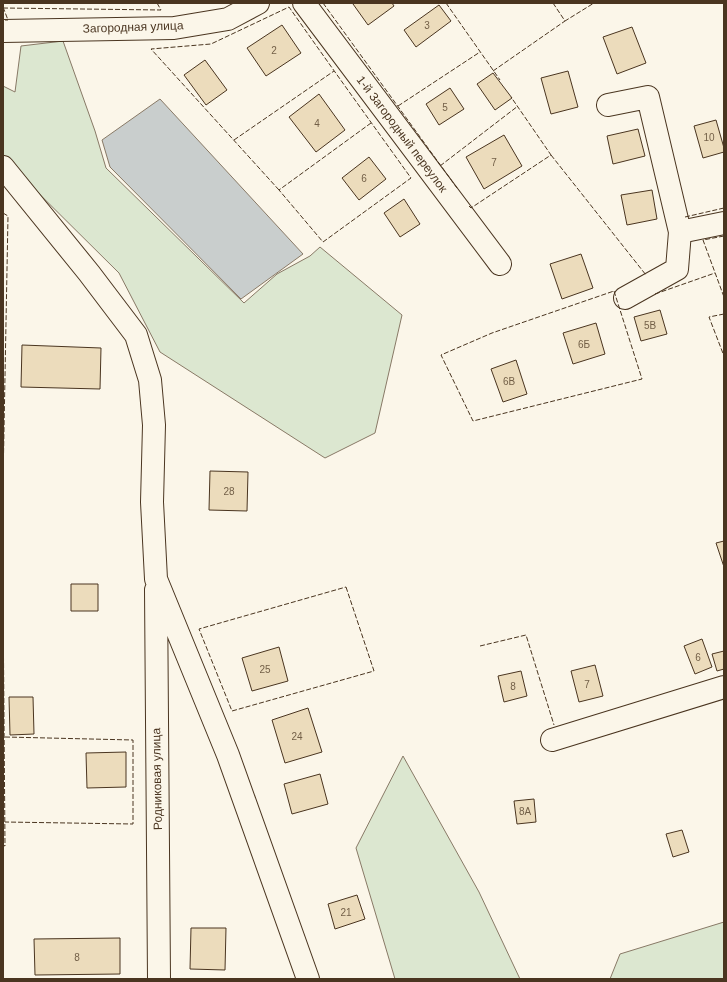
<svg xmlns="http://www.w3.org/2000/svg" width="727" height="982" viewBox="0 0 727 982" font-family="Helvetica,sans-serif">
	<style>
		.green { fill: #dce7d0; stroke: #887966 }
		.water { fill: #c9cecd; stroke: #887966 }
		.building { fill: #ecdcbc; stroke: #4a3520 }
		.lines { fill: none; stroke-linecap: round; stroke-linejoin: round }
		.minor-casing { stroke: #4a3520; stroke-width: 24 }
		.minor { stroke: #fbf6e9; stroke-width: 22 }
		.fence { stroke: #4a3520; stroke-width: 1; stroke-dasharray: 5 2; stroke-linecap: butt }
		.labels { text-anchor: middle; stroke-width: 3; stroke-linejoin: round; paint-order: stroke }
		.number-label { font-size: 10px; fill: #725f47 }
		.street-label { font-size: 12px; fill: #4a3520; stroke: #fbf6e9 }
	</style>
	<rect width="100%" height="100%" fill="#fbf6e9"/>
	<!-- green -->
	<path class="green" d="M63 41 95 131 106 168 244 303 277 274 310 256 320 247 402 315 375 433 325 458 160 352 119 273 3 158V86L15 92 21 46Z
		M403 756 479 892 520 979H395L356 848Z
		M724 922V979H610L620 954Z"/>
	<!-- water -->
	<path class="water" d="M160 99 303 254 241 299 110 167 102 140Z"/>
	<!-- building -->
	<path class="building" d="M355 3H392L394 6 368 25 353 4Z
		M439 5 451 21 416 47 404 30Z
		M282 25 301 53 266 76 247 48Z
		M632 27 646 63 617 74 603 37Z
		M205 60 227 90 206 105 184 75Z
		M568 71 578 107 551 114 541 78Z
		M493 73 512 98 495 110 477 84Z
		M450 88 464 109 439 125 426 104Z
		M319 94 345 130 316 152 289 117Z
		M716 120 724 148V152L703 158 694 126Z
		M638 129 645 156 613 164 607 136Z
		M504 135 522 166 484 189 466 157Z
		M369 157 386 179 359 200 342 178Z
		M652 190 657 219 627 225 621 195Z
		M404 199 420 224 400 237 384 213Z
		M581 254 593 288 562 299 550 264Z
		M660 310 667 334 641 341 634 317Z
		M596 323 605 354 573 364 563 333Z
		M22 345 101 348 100 389 21 387Z
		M516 360 527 394 503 402 491 369Z
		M210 471 248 472 247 511 209 510Z
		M724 541V567L716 543Z
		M71 584H98V611H71Z
		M702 639 712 667 695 674 684 646Z
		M279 647 288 681 252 691 242 658Z
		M724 651V669L717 671 712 654Z
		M595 665 603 696 579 702 571 671Z
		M521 671 527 696 504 702 498 676Z
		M9 697H33L34 734 10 735Z
		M308 708 322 752 285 763 272 720Z
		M126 752V787L87 788 86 753Z
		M320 774 328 804 292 814 284 784Z
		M534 799 536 822 517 824 514 801Z
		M682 830 689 852 673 857 666 834Z
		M357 895 365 919 335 929 328 904Z
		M191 928H226L225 970 190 969Z
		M120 938V974L35 975 34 939Z"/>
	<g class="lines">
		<defs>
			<path id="minor" d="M304 3 500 264
				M3 31 174 28 228 19 258 3
				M608 105 648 97 680 232
				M3 167 89 273 136 335 150 380 154 425 152 502 156 579 228 755 308 979
				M625 298 677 269 680 232 724 223
				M156 590 159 979
				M552 740 724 687"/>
		</defs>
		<!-- minor casing -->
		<use href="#minor" class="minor-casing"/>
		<!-- minor -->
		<use href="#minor" class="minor"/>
		<!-- fence -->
		<path class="fence" d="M157 3 161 10
			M323 3 457 188
			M446 3 500 80
			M553 3 565 21 594 3
			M3 7 8 20H5
			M3 8 161 10
			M493 71 565 21
			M398 106 480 52
			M234 140 334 71
			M551 155 646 275
			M440 166 518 106
			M279 190 151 49 211 44 289 7C329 64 370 121 411 178L323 242 279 190 371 123
			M469 206 471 208 551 155 511 97
			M3 213 8 216 3 483
			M685 217 724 208
			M724 236 703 240 724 297
			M614 291 642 379 473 421 441 355 492 333Z
			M655 294 715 273
			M724 314 709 317 724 356
			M346 587 374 671 232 711 199 629Z
			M3 593 5 846 3 845
			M480 646 526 635 554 725
			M5 737 133 740V824L5 822"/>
	</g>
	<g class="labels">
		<!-- number labels -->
		<g class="number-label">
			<text x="427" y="29">3</text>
			<text x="274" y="54">2</text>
			<text x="445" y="111">5</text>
			<text x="317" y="127">4</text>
			<text x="709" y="141">10</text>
			<text x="494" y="166">7</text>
			<text x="364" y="182">6</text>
			<text x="650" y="329">5В</text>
			<text x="584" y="348">6Б</text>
			<text x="509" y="385">6В</text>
			<text x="229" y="495">28</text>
			<text x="698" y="661">6</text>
			<text x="265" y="673">25</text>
			<text x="587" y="688">7</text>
			<text x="513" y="690">8</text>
			<text x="297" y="740">24</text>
			<text x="525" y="815">8А</text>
			<text x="346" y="916">21</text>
			<text x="77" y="961">8</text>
		</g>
		<!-- street labels -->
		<g class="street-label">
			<text transform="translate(133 27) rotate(-2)" y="4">Загородная улица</text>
			<text transform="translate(402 134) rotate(53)" y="4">1-й Загородный переулок</text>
			<text transform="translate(157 779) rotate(-91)" y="4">Родниковая улица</text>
		</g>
	</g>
	<!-- border -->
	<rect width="727" height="982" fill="none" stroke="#4a3520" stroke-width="8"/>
</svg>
